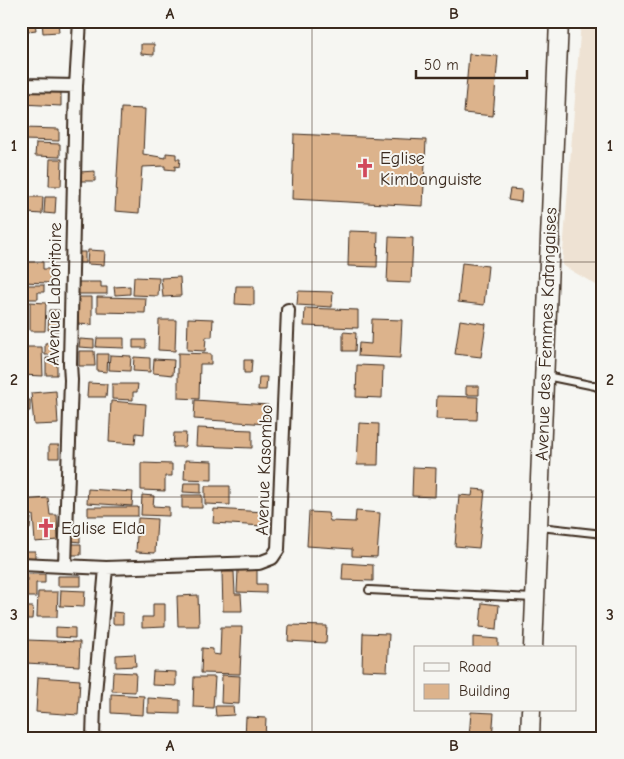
<svg xmlns="http://www.w3.org/2000/svg" width="624" height="759" viewBox="0 0 624 759" font-family="'Comic Neue',sans-serif">
	<style>
		.built { fill: #eee2d3 }
		.building { fill: #dcb38c; stroke: #3b2a1e }
		.lines { fill: none; stroke-linecap: round; stroke-linejoin: round }
		.lane-casing { stroke: #3b2a1e; stroke-width: 10 }
		.street-casing { stroke: #3b2a1e; stroke-width: 16 }
		.secondary-casing { stroke: #3b2a1e; stroke-width: 21 }
		.lane { stroke: #f6f6f2; stroke-width: 6 }
		.street { stroke: #f6f6f2; stroke-width: 12 }
		.secondary { stroke: #f6f6f2; stroke-width: 18 }
		.grid { fill: none; stroke: #3b2a1e; stroke-width: 1; stroke-opacity: 0.55 }
		.labels { text-anchor: middle; stroke-width: 4; stroke-linejoin: round; paint-order: stroke }
		.poi-label { font-size: 18px; fill: #3b2a1e; stroke: #f6f6f2; text-anchor: start }
		.street-label { font-size: 18px; fill: #3b2a1e; stroke: #f6f6f2 }
		.neatline { fill: none; stroke: #3b2a1e; stroke-width: 2 }
		.grid-label { font-size: 16px; text-anchor: middle; font-weight: bold; fill: #3b2a1e }
	</style>
	<rect width="100%" height="100%" fill="#f6f6f2"/>
	<filter id="ink" filterUnits="userSpaceOnUse"><feTurbulence type="fractalNoise" baseFrequency=".02" numOctaves="2"/><feDisplacementMap in="SourceGraphic" scale="10" xChannelSelector="R" yChannelSelector="G"/><feConvolveMatrix kernelMatrix="1 2 1 2 8 2 1 2 1" color-interpolation-filters="sRGB"/></filter>
	<g filter="url(#ink)">
		<!-- built -->
		<path class="built" d="M581 21H603V289L562 265Z"/>
		<!-- building -->
		<path class="building" d="M42 21H58L59 32 43 33Z
			M35 23 36 30 21 32V24Z
			M141 44H154V55L141 54Z
			M469 54 498 56 493 116 464 113Z
			M21 89 61 91V106L21 104Z
			M21 107H25L26 125H21Z
			M121 108 145 109 143 154 166 158V153L176 154V159H180L179 167 175 166V170L165 169V166L142 167 139 213 115 211Z
			M23 128 59 129V141L23 140Z
			M294 134 426 140 423 206 292 199Z
			M36 143 60 144V157L35 156Z
			M50 159H62L61 186H49Z
			M95 171V181H80V172Z
			M510 189 522 190 521 202 508 200Z
			M28 197H43L42 214 28 213Z
			M45 197H56L55 214 44 213Z
			M349 231 378 232 377 267 348 266Z
			M389 237 413 238 411 283 387 282Z
			M88 250 105 251 104 265 87 264Z
			M77 252H85V263H78Z
			M21 262H43V269H50V283L21 282Z
			M462 263 488 266 484 305 458 302Z
			M134 277 159 278 158 296 133 295Z
			M180 277 181 296 163 297 161 278Z
			M78 282H101V287H107V294H78Z
			M21 285H44V292H38V299H25L24 293H21Z
			M130 286V294L115 295 114 287Z
			M236 286H254V305L235 304Z
			M298 291 333 292 332 307 297 305Z
			M78 297H92V325L78 324Z
			M97 297 146 298 145 313 97 312Z
			M30 302 46 303 45 331H30Z
			M305 308 358 310V328L304 326Z
			M49 310H59L58 331 48 330Z
			M188 318 213 319 212 337H206L205 351 187 350Z
			M372 319 402 320 400 358 358 356 359 343 371 344Z
			M159 320H176L175 351 158 350Z
			M460 320 486 324 481 357 455 354Z
			M343 332 356 333 355 351H343Z
			M97 338H124V348L96 347Z
			M80 339 94 340V348L79 347Z
			M133 340H146V348H133Z
			M56 342V355H45V343Z
			M21 347H42L43 376 21 375Z
			M79 351H94L95 366H79Z
			M178 353 211 354V364H200L199 399 178 398Z
			M97 354H108L107 372 97 371Z
			M110 355 131 356 130 371 109 370Z
			M134 357 150 358V372L133 371Z
			M46 358H57V375H46Z
			M154 359 174 360 173 375 153 373Z
			M244 360H252L251 373H244Z
			M357 365 383 366 382 398 356 397Z
			M259 377H267L266 390H258Z
			M88 383 107 384 106 397H87Z
			M112 384H138L137 392H133V400L112 399Z
			M466 386H479V395H466Z
			M56 391 58 424 34 425 31 393Z
			M437 396 478 397 477 420 436 419Z
			M21 400H30V411H21Z
			M195 400 268 405 267 424 194 419Z
			M111 401 146 404 144 434 136 433 135 444 109 442Z
			M359 423 379 424 378 465H357Z
			M197 428 252 430V448L196 446Z
			M174 433H186L185 447H173Z
			M49 445H59V458H49Z
			M185 460 212 461V480L184 479Z
			M141 463 172 464V476H165V491L141 490Z
			M413 467 436 468 435 497 412 496Z
			M184 483H201V493L183 492Z
			M205 486H230V505L205 504Z
			M88 489 133 492 132 506 87 503Z
			M473 489 485 490 479 548 455 546 459 495 472 496Z
			M142 495 154 496 153 506 169 507V516L141 515Z
			M182 495H202V508H182Z
			M48 498 50 515H57L58 540 35 542 33 515 21 516V500Z
			M88 507H138V516H88Z
			M214 509 265 512 264 526 213 523Z
			M356 511 380 513 377 557 352 556V549L307 546 309 512 328 513 330 521 355 522Z
			M21 517 31 518 30 529H23L22 551H35V561H21Z
			M138 518 157 519 155 553 136 552Z
			M72 531H80V542L72 541Z
			M72 544H81V555H72Z
			M343 563 373 565V581L342 580Z
			M238 570H257V584H266V593L237 592Z
			M222 572H234L235 594H241L242 611H223Z
			M27 574H45V583H36V597H27Z
			M58 576H81V586H58Z
			M21 578H24L25 602 21 603Z
			M61 590 85 591 84 607 60 606Z
			M38 592H58L57 617H37Z
			M198 595 199 626H178L177 596Z
			M482 603 499 605 497 629 480 627Z
			M153 604H165V627L142 628V617H153Z
			M27 607H33L32 619H26Z
			M113 612 123 613V624H113Z
			M289 625 327 626 326 643 288 641Z
			M56 627 75 628V638L56 637Z
			M221 627H242L240 674 201 673 202 648 213 649V654L220 655Z
			M363 633 389 634 387 671 362 670Z
			M473 637 498 639V648H473Z
			M27 640 80 642 79 666 26 663Z
			M135 654 136 666 116 667V655Z
			M153 671 176 672V686L152 685Z
			M113 672 136 673 135 692 112 691Z
			M222 675 240 676 239 704 221 703Z
			M38 677 80 680 78 715 36 712Z
			M194 677H215L213 708 193 707Z
			M111 694 144 696 143 715 111 713Z
			M148 698 180 700V714L148 713Z
			M215 706H233L234 715 216 716Z
			M471 712 494 713 492 738H469Z
			M246 717 266 718 265 738H245Z"/>
		<g class="lines">
			<defs>
				<path id="lane" d="M546 376 595 386 603 390
					M540 527 603 534
					M369 590 534 598"/>
				<path id="street" d="M21 85 76 86
					M21 564 106 568 259 563 272 558 278 549 288 310
					M65 566 71 380 70 363 76 86 80 21
					M93 738 94 705 106 568"/>
				<path id="secondary" d="M533 648 559 21
					M530 738 531 710"/>
			</defs>
			<!-- lane casing -->
			<use href="#lane" class="lane-casing"/>
			<!-- street casing -->
			<use href="#street" class="street-casing"/>
			<!-- secondary casing -->
			<use href="#secondary" class="secondary-casing"/>
			<!-- lane -->
			<use href="#lane" class="lane"/>
			<!-- street -->
			<use href="#street" class="street"/>
			<!-- secondary -->
			<use href="#secondary" class="secondary"/>
		</g>
	</g>
	<!-- grid -->
	<path class="grid" d="M312 21V738M21 262H603M21 497H603"/>
	<!-- icons -->
	<defs>
		<symbol id="church-bare" viewBox="-9 -9 18 18"><path d="M-1.2-6h2.4v3.5h3.3v2.4h-3.3V6h-2.4V-.1h-3.3v-2.4h3.3Z" fill="#d1495b" stroke="#f6f6f2" stroke-width="2.5" paint-order="stroke"/></symbol>
	</defs>
	<g fill-rule="evenodd">
		<use href="#church-bare" x="351" y="154" width="28" height="28"/>
		<use href="#church-bare" x="32" y="514" width="28" height="28"/>
	</g>
	<g class="labels">
		<!-- poi labels -->
		<g class="poi-label">
			<text x="380" y="164">Eglise<tspan x="380" dy="21">Kimbanguiste</tspan></text>
			<text x="61" y="534">Eglise Elda</text>
		</g>
		<!-- street labels -->
		<g class="street-label">
			<text transform="translate(54 294) rotate(-89)" y="6">Avenue Laboritoire</text>
			<text transform="translate(546 334) rotate(-88)" y="6">Avenue des Femmes Katangaises</text>
			<text transform="translate(264 470) rotate(-88)" y="6">Avenue Kasombo</text>
		</g>
	</g>
	<!-- margin -->
	<rect width="624" height="759" fill="none" stroke="#f6f6f2" stroke-width="55"/>
	<!-- legend -->
	<rect x="414" y="646" width="162" height="65" fill="#f6f6f2" stroke="#aba49d"/>
	<rect x="424" y="663" width="25" height="8" fill="#f6f6f2" stroke="#aba49d"/>
	<text x="459" y="672" font-size="15" fill="#3b2a1e">Road</text>
	<rect x="424" y="684" width="25" height="15" fill="#dcb38c" stroke="#aba49d"/>
	<text x="459" y="696" font-size="15" fill="#3b2a1e">Building</text>
	<!-- scale -->
	<path d="M416 70v8h111v-8" fill="none" stroke="#3b2a1e" stroke-width="2.5"/>
	<text x="424" y="70" font-size="15" fill="#3b2a1e" stroke="#f6f6f2" stroke-width="4" paint-order="stroke">50 m</text>
	<rect x="28" y="28" width="568" height="704" class="neatline"/>
	<g class="grid-label">
		<text x="170" y="19">A</text>
		<text x="454" y="19">B</text>
		<text x="14" y="151">1</text>
		<text x="610" y="151">1</text>
		<text x="14" y="385">2</text>
		<text x="610" y="385">2</text>
		<text x="14" y="620">3</text>
		<text x="610" y="620">3</text>
		<text x="170" y="751">A</text>
		<text x="454" y="751">B</text>
	</g>
</svg>
